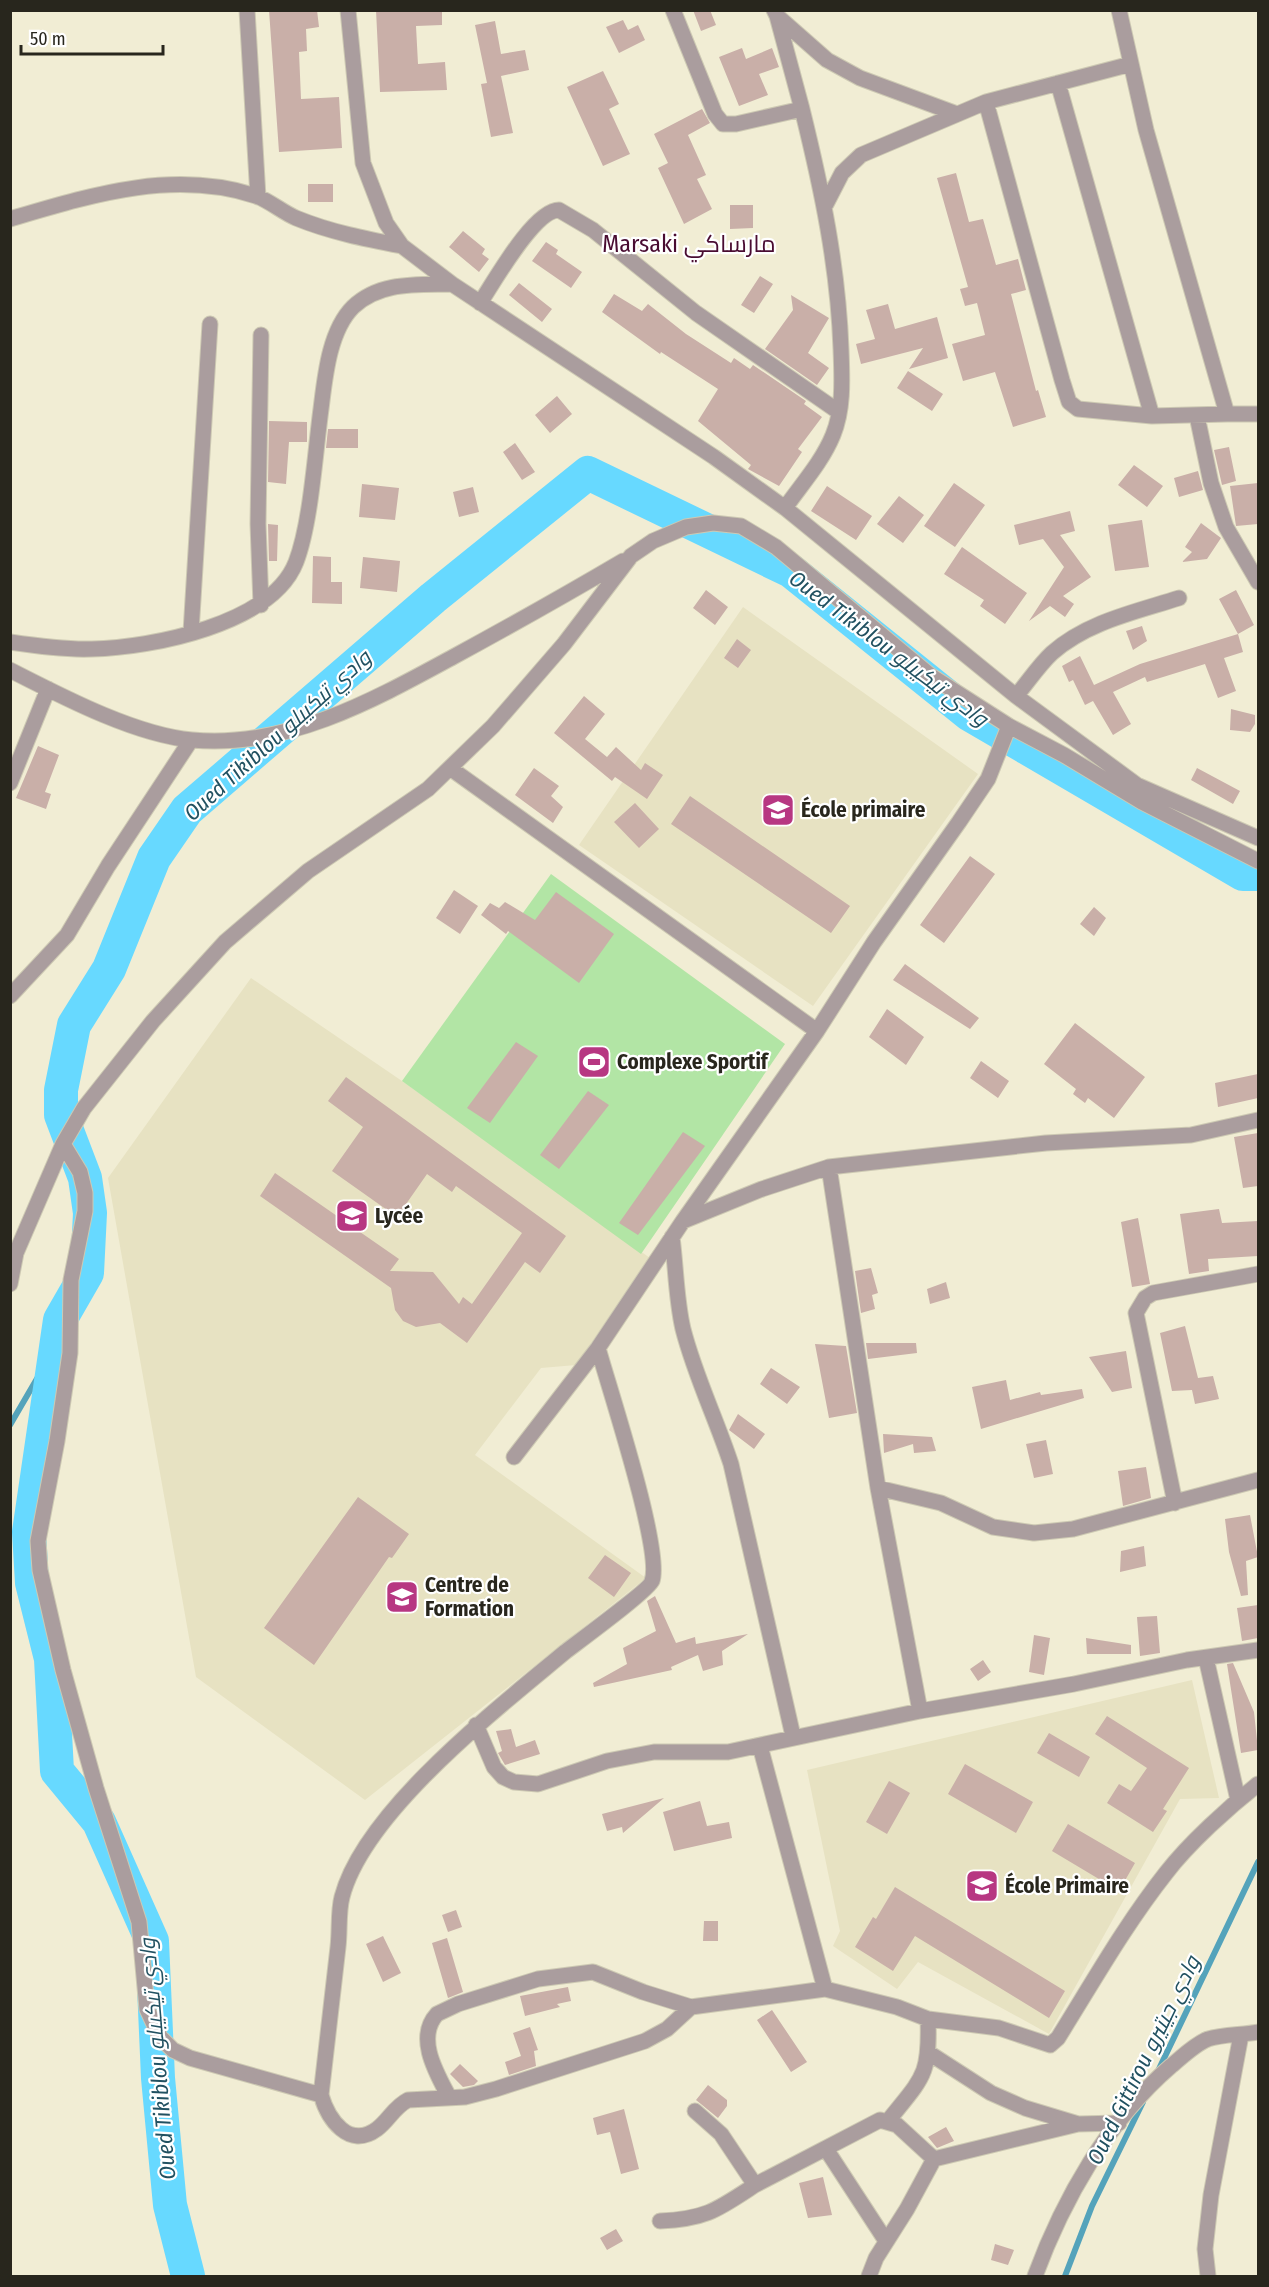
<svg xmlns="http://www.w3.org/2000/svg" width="1269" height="2287" viewBox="0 0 1269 2287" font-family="'Fira Sans Condensed',Cairo,sans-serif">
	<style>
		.built { fill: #e7e2c2 }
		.green { fill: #b2e5a5 }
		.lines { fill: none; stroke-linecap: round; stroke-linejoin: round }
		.stream { stroke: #54a3bb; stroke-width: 6 }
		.river { stroke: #67d9ff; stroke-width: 34 }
		.building { fill: #c9afa8 }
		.minor-casing { stroke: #cdc9b3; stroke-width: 17 }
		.minor { stroke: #aa9d9e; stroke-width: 15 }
		.labels { text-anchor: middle; stroke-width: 4.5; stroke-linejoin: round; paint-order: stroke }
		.poi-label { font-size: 21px; font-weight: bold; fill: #28261d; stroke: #fff; text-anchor: start }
		.water-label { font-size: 22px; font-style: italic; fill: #215161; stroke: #fff }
		.quarter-label { font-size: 24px; fill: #490c31; stroke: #fff }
	</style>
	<rect width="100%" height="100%" fill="#f1edd4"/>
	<!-- built -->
	<path class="built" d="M743 607 978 774 813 1006 579 845Z
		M251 978 402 1081 650 1258 576 1365 541 1368 475 1455 646 1578 365 1800 196 1677 108 1178Z
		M1192 1680 1219 1798 1180 1799 1049 2034 918 1962 897 1989 833 1946 840 1931 807 1770Z"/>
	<!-- green -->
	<path class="green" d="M551 874 785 1044 641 1254 402 1081Z"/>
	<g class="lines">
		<!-- stream -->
		<path class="stream" d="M10 1425 56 1346
			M1158 2071 1258 1862
			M1065 2276 1092 2206 1143 2102"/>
		<!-- river -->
		<path class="river" d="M188 2276 170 2205 158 2078 152 1941 99 1822 57 1771 51 1659 32 1583 29 1532 60 1320 87 1273 90 1213 85 1178 61 1115V1090L74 1025 109 969 154 858 187 810 433 598 588 473 791 571 969 714 1243 874H1258"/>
	</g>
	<!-- building -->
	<path class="building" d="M269 10H317L319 27 306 29 307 51 299 52 301 99 339 97 342 148 279 152Z
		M376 10H442V25L416 26 418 64 445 62 447 90 380 92Z
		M693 10H710L716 25 701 31Z
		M623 20 628 30 638 25 645 40 619 53 606 27Z
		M495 21 501 54 525 50 529 70 501 76 513 133 491 137 481 84 487 83 475 25Z
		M742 48 746 59 772 48 779 67 759 74 768 95 739 106 719 57Z
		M603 71 619 104 609 109 630 154 603 166 567 87Z
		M702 109 710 123 688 135 706 175 697 179 712 209 684 224 658 168 668 163 654 134Z
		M956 173 969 222 983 219 996 265 1018 259 1026 290 1011 294 1036 391 1038 390 1046 417 1013 427 995 372 963 381 952 344 985 335 977 303 965 306 960 289 968 287 937 178Z
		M308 184H333V202H308Z
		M730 205H753V228L730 229Z
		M463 231 485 249 482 254 489 259 479 272 449 247Z
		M546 242 558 250 556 254 582 272 571 288 532 261Z
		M760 276 773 284 754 313 741 305Z
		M519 283 552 309 542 322 509 295Z
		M614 294 642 311 648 304 686 334 731 363 734 358 750 369 753 365 806 401 804 404 822 417 798 449 802 452 779 486 748 469 751 465 698 421 718 389 661 352 660 354 602 312Z
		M791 295 829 318 808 353 829 368 817 385 765 349 793 310Z
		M888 304 895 329 937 317 948 358 909 369 923 348 861 364 856 344 875 339 866 310Z
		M908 371 943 394 932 411 897 388Z
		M557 396 572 414 550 433 535 415Z
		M269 421 307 422V442H289L286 484 268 482Z
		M328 429H358V448H326Z
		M515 443 535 472 522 480 503 452Z
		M1229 447 1236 481 1222 485 1214 450Z
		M1134 465 1163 486 1147 507 1118 485Z
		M1198 471 1203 490 1179 497 1174 478Z
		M954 483 985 505 955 547 924 526Z
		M1258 483V524L1236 526 1230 486Z
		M362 484 399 488 395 520 359 517Z
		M827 486 872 516 856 540 811 511Z
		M473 487 479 512 459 517 453 492Z
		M899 496 924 515 903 543 877 524Z
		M1070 511 1075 531 1060 535 1091 577 1063 596 1074 604 1065 617 1050 606 1029 621 1064 567 1043 539 1019 545 1014 525Z
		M1142 520 1149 567 1115 571 1108 525Z
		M1201 523 1221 538 1207 559 1182 562 1192 552 1185 547Z
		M268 524 278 525 277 561H269Z
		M962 547 1027 593 1005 624 980 606 984 600 944 574Z
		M313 556 331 557V582H342V604L312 603Z
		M363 557 400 561 397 592 360 588Z
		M706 590 728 607 715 625 693 608Z
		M1236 590 1254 625 1238 634 1219 599Z
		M1142 626 1147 641 1133 650 1126 631Z
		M1238 634 1243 652 1224 658 1236 691 1218 698 1205 664 1147 682 1145 677 1113 692 1131 724 1113 735 1093 701 1085 705 1073 680 1069 682 1062 666 1080 656 1094 685 1140 664Z
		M737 639 751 650 738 668 724 658Z
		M584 696 605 714 585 739 607 757 616 747 641 770 645 763 663 775 647 799 615 777 612 781 554 733Z
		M1231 709 1255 715V724L1250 732 1230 730Z
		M38 746 59 755 45 792 51 794 46 809 16 798Z
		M534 768 559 786 551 796 563 807 553 823 515 795Z
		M1197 768 1240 791 1233 804 1191 780Z
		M690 796 850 906 831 933 671 824Z
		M635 803 659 829 639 848 614 822Z
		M970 856 995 874 944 943 920 925Z
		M454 890 478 906 460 934 436 918Z
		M556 892 614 934 579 983 508 931 506 934 481 915 490 903 499 908 505 902 535 920Z
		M1094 907 1106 918 1094 936 1080 924Z
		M905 964 979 1018 970 1029 893 980Z
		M887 1009 924 1037 906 1065 869 1037Z
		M1075 1023 1145 1077 1114 1118 1088 1098 1085 1103 1073 1094 1076 1089 1044 1064Z
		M516 1042 538 1056 490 1123 467 1108Z
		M981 1061 1009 1081 998 1098 970 1078Z
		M1258 1074V1098L1218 1107 1215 1083Z
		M346 1077 566 1236 540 1273 525 1262 467 1343 440 1323 416 1327 403 1321 395 1310 391 1288 260 1196 275 1173 399 1259 390 1271 433 1272 459 1304 463 1297 472 1304 522 1233 456 1186 452 1192 427 1174 397 1217 332 1171 363 1127 328 1101Z
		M588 1091 609 1105 559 1169 540 1155Z
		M683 1132 705 1146 638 1235 619 1223Z
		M1258 1133V1186L1243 1188 1234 1137Z
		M1219 1209 1222 1223 1258 1221V1256L1208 1259 1209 1271 1189 1274 1180 1214Z
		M1138 1218 1150 1284 1132 1287 1121 1222Z
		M871 1268 878 1293 872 1295 875 1309 861 1313 855 1271Z
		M946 1282 950 1298 930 1304 927 1289Z
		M1185 1326 1198 1378 1213 1376 1219 1399 1195 1404 1192 1390 1172 1391 1160 1333Z
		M916 1343 917 1353 868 1359 866 1343Z
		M815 1344 846 1346 857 1413 829 1418Z
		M1126 1351 1132 1388 1112 1392 1089 1357Z
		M771 1368 800 1387 787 1404 760 1384Z
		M1006 1380 1010 1400 1040 1392 1041 1395 1082 1389 1084 1398 981 1429 972 1387Z
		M738 1414 765 1434 754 1449 729 1430Z
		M883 1434 932 1437 936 1451 914 1453 913 1444 884 1453Z
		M1046 1440 1053 1474 1034 1478 1026 1444Z
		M1146 1467 1151 1498 1123 1506 1118 1471Z
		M358 1497 409 1534 392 1558 389 1557 314 1665 264 1628Z
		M1250 1515 1258 1557 1246 1561 1248 1595 1241 1596 1229 1552 1225 1519Z
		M1144 1546 1146 1566 1120 1572 1121 1551Z
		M605 1555 631 1573 614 1597 588 1578Z
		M655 1596 676 1643 695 1637 696 1644 748 1634 722 1651 723 1665 703 1671 698 1655 671 1667 672 1670 594 1687 593 1683 627 1664 623 1648 656 1631 647 1601Z
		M1258 1605V1638L1242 1641 1237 1608Z
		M1157 1616 1160 1653 1140 1656 1137 1617Z
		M1034 1635 1050 1638 1044 1675 1029 1672Z
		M1086 1638 1131 1645V1654H1087Z
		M983 1660 991 1672 978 1681 970 1669Z
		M1233 1663 1254 1712 1258 1750 1241 1753 1227 1664Z
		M1107 1716 1189 1768 1163 1809 1167 1811 1153 1832 1107 1803 1119 1784 1131 1791 1147 1768 1095 1734Z
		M511 1729 516 1747 535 1740 540 1754 505 1765 498 1753 502 1751 496 1731Z
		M1049 1733 1090 1757 1079 1777 1037 1753Z
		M965 1764 1033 1802 1016 1833 948 1794Z
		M889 1781 910 1793 887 1834 866 1822Z
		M664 1798 623 1833 622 1827 607 1831 602 1814Z
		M700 1801 707 1826 729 1822 732 1838 674 1851 663 1812Z
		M1068 1824 1135 1863 1119 1891 1052 1851Z
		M895 1887 1065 1991 1049 2018 915 1936 893 1971 855 1947 873 1917 876 1919Z
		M456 1910 462 1927 448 1932 442 1915Z
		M704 1921H718V1941H703Z
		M383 1936 401 1973 383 1982 366 1944Z
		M447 1938 463 1992 448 1998 432 1943Z
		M568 1987 571 2001 557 2004 560 2007 525 2016 520 1996Z
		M772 2010 807 2062 791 2072 757 2020Z
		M530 2027 538 2050 534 2051 536 2066 509 2075 505 2062 521 2056 513 2033Z
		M460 2064 478 2081 474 2085 463 2087 450 2074Z
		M708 2085 727 2100V2106L718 2118 696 2100Z
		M624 2109 639 2169 621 2174 610 2132 597 2135 593 2118Z
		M946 2127 954 2141 937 2148 928 2137Z
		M823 2177 832 2215 808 2218 799 2183Z
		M616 2229 623 2241 607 2250 600 2238Z
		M995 2244 1014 2250 1008 2265 991 2260Z"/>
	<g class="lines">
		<defs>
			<path id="minor" d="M247 10 258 197
				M348 10 363 163 386 223 402 246 452 284 714 457 785 508 1016 696 1137 785 1258 838
				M673 10 715 114 723 124H736L802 109C822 190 838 266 841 349 842 378 844 408 833 435 822 462 801 485 785 508
				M774 10 777 16 827 60 860 78 957 114
				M1119 10 1146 130 1227 414H1258
				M777 16 802 109
				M1131 64 986 102 1062 380 1069 402 1078 409 1152 416 1227 414
				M1058 83 1152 416
				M826 204 842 173 861 155 986 102
				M10 219C91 195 173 169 256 196 270 201 282 212 296 218 330 232 366 239 402 246
				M480 303C494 282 534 210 559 210L593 230 696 313 839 412
				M261 335 258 524 261 605
				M1197 416 1211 483 1226 527 1258 582
				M191 632 210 324
				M10 642C37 646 65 650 92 649 151 648 272 624 296 562 311 523 315 453 321 409 325 377 329 331 353 307 380 281 418 285 452 284
				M10 670C61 696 135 735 192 740 286 749 374 700 453 657 510 626 567 594 623 561
				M1016 696C1028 682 1039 665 1052 653 1087 622 1135 612 1179 598
				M450 768 817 1031
				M10 783 48 689
				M10 996 67 935 108 866 191 740
				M63 1144 80 1172 85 1193V1211L71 1280 70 1353 57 1441 38 1541 40 1570 63 1670 96 1788 139 1922 147 2009 160 2037 173 2050 190 2058 321 2095
				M829 1167 878 1488 920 1711
				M683 1221 762 1189 829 1167 1046 1143 1191 1135 1258 1120
				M672 1237C676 1267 676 1299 683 1329 695 1376 716 1418 731 1464L793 1736
				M10 1284 16 1253 63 1144 84 1108 153 1021 225 942 308 871 428 789 493 726 564 644 631 556 653 541 686 527 713 523 741 526 776 547 931 676 1009 726 1064 755 1142 802 1258 861
				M598 1348C609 1388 663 1551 652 1581 650 1589 578 1642 565 1652 498 1708 364 1812 342 1897 338 1912 340 1931 338 1947 332 1996 327 2046 321 2095 328 2119 349 2150 377 2129 389 2120 394 2107 408 2100L465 2097 496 2089 645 2041 667 2029 691 2007
				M514 1457 598 1348 683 1221 817 1031 874 942 959 822 988 779 1009 726
				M878 1488 941 1503 993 1527 1034 1533 1073 1529 1258 1480
				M1175 1503 1136 1313 1145 1298 1153 1293 1258 1274
				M1206 1658 1238 1800
				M476 1725 494 1767 503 1777 514 1782 538 1784 607 1761 654 1752H728L920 1711 1074 1684 1187 1660 1258 1650
				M760 1746 825 1989
				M929 2053 991 2093 1025 2108 1078 2124
				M449 2097C437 2074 415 2038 437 2014L458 2004 538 1979 593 1972 643 1992 691 2007 825 1989 897 2007 928 2019 999 2028 1050 2045 1058 2038C1093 1982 1125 1925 1166 1873 1189 1843 1229 1807 1258 1784
				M695 2111 721 2134 755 2185 880 2120 897 2125 934 2159
				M888 2121C923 2077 930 2076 928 2019
				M826 2149 886 2241
				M660 2221C706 2219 717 2210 755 2185
				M869 2276 876 2258 907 2209 934 2159 1078 2124 1119 2123
				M1035 2276C1063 2200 1108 2120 1171 2066 1182 2057 1195 2044 1208 2039 1223 2034 1243 2035 1258 2032
				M1208 2276 1205 2249 1211 2195 1241 2035"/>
		</defs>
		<!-- minor casing -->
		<use href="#minor" class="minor-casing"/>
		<!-- minor -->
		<use href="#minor" class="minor"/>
	</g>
	<!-- icons -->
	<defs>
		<symbol id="school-square" viewBox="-11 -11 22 22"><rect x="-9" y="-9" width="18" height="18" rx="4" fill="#b73782" stroke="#fff"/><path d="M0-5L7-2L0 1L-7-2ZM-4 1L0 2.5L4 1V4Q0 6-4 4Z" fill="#fff"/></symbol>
		<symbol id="stadium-square" viewBox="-11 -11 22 22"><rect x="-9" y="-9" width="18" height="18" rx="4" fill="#b73782" stroke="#fff"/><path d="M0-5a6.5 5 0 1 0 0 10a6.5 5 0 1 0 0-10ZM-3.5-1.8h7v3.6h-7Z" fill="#fff"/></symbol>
	</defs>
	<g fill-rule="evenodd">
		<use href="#school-square" x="759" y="791" width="38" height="38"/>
		<use href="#stadium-square" x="575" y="1043" width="38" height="38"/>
		<use href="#school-square" x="333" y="1197" width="38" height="38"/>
		<use href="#school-square" x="383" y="1578" width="38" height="38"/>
		<use href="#school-square" x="963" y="1867" width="38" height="38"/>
	</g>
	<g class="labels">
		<!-- poi labels -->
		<g class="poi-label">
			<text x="801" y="817">École primaire</text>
			<text x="617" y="1069">Complexe Sportif</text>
			<text x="375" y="1223">Lycée</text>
			<text x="425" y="1592">Centre de<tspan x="425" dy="24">Formation</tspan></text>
			<text x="1005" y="1893">École Primaire</text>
		</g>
		<!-- water labels -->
		<g class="water-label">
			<text transform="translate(889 648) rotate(37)" y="8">Oued Tikiblou وادي تيكيبلو</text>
			<text transform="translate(277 735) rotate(-42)" y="8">Oued Tikiblou وادي تيكيبلو</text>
			<text transform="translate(157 2059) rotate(-95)" y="8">Oued Tikiblou وادي تيكيبلو</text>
			<text transform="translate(1143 2060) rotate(-64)" y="8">Oued Gittirou وادي جيتيرو</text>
		</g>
		<!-- quarter labels -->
		<g class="quarter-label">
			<text x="689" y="252">Marsaki مارساكي</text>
		</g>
	</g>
	<!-- border -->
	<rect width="1269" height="2287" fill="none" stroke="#28261d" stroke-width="24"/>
	<!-- scale -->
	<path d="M21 45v9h142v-9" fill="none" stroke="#28261d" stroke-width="3"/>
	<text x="30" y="45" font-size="18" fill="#28261d" stroke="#ffffff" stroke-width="4.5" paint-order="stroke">50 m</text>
</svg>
